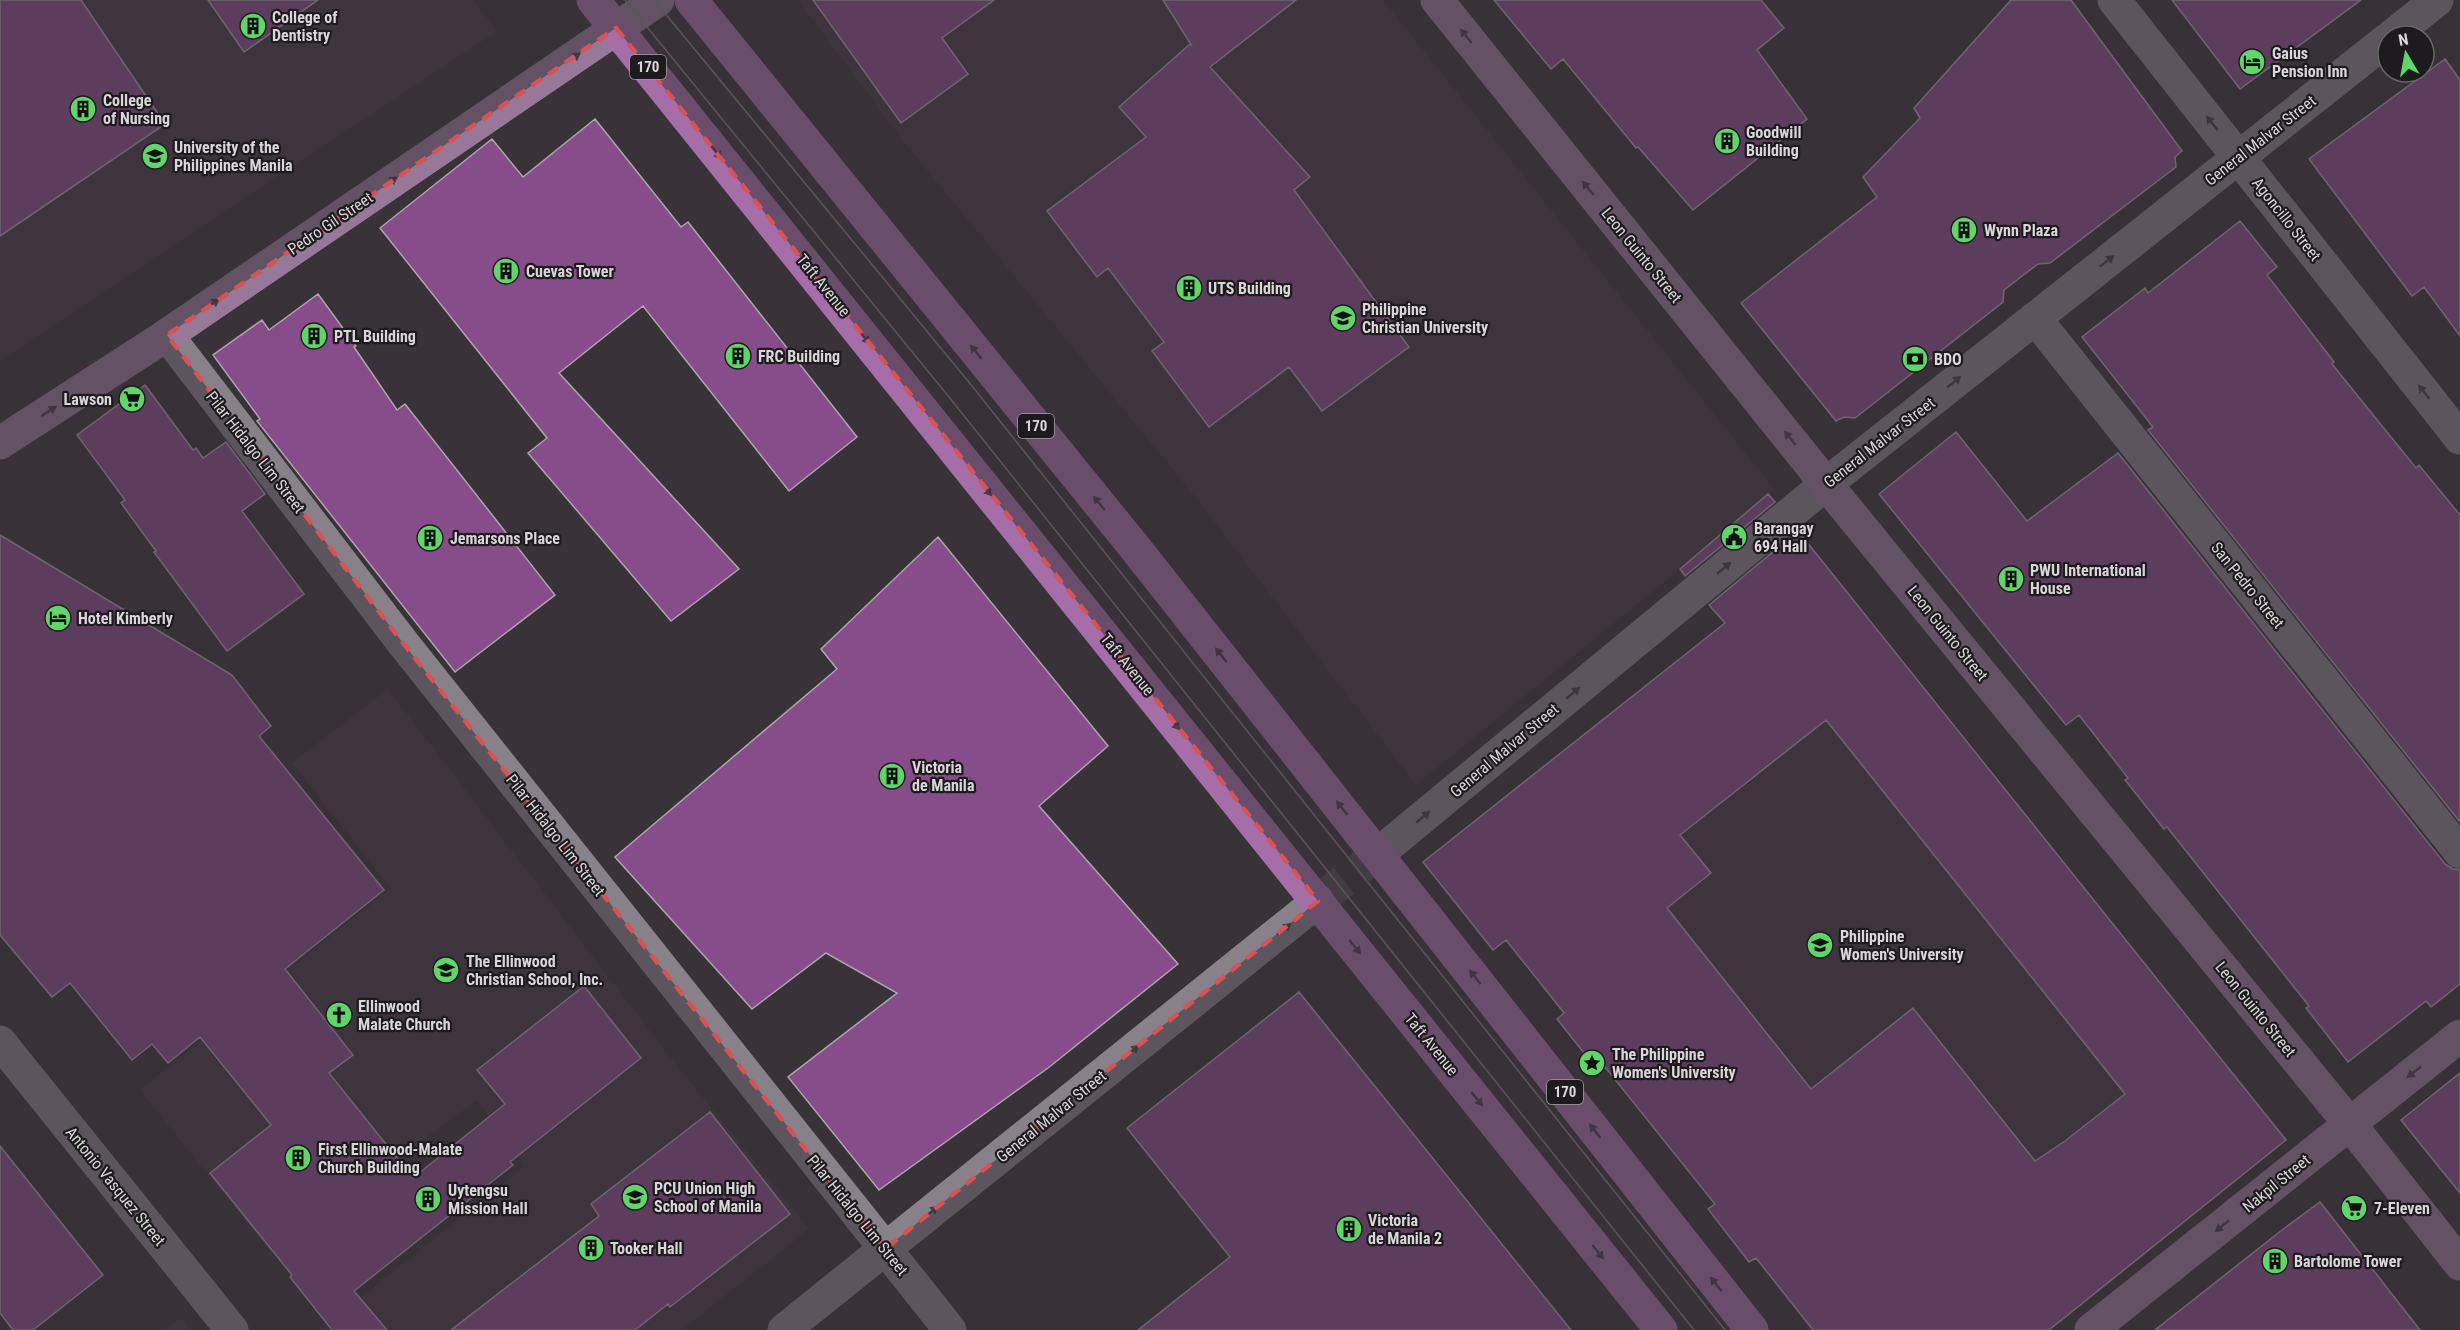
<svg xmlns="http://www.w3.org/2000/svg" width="2460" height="1330" viewBox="0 0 2460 1330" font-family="'Roboto Condensed',sans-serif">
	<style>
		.built { fill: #443945 }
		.building { fill: #874d8b; stroke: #ada4ad; stroke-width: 1.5; fill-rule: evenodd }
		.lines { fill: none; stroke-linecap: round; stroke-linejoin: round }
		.street-tunnel { stroke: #514a51; stroke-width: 33; stroke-dasharray: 33 16; stroke-linecap: butt }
		.street { stroke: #898189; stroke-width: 33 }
		.secondary { stroke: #977899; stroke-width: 33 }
		.primary { stroke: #a66ea9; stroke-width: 33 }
		.tram { stroke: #858085; stroke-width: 1.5 }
		.oneway { fill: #483c49 }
		.oneway2 { fill: #433f43 }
		.oneway3 { fill: #4e384f }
		.marked { fill: none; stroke: #d75354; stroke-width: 4.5; stroke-dasharray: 12 8; stroke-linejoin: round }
		.labels { text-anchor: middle; stroke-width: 4.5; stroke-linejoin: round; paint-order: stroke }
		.shield { fill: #1e1b1e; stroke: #a19da1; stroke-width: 1.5 }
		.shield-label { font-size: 15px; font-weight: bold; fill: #d9d5d9 }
		.poi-label { font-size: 16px; font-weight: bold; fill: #d9d5d9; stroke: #1e1b1e; text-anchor: start }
		.street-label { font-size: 16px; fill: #d9d5d9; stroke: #1e1b1e }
	</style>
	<rect width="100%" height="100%" fill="#393239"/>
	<!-- built -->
	<path class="built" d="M0 0H473L497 31 0 362Z
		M798 0H1207L1243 41 1296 0H1383L1774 489 1680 569 1416 785 1197 499 908 147Z
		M1815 552 2286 1140 2049 1330 1756 1258 1749 1262 1708 1209 1714 1204 1605 1068 1598 1072 1557 1019 1564 1013 1506 941 1493 950 1423 862Z
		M388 689 666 1052 809 1229 682 1330H320L525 1166 477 1100 271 1253 140 1090 391 888 292 763Z
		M181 1318 190 1330H165Z"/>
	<!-- building -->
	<path class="building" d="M0 0H81L165 124 0 236Z
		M208 0H318L244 52Z
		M813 0H994L942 38 968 74 901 123Z
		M1163 0H1296L1210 67 1310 177 1294 190 1409 347 1322 411 1289 367 1209 427 1152 351 1164 342 1108 268 1097 277 1047 211 1146 137 1119 107 1190 44 1192 46Z
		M1494 0H1761L1784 28 1757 50 1807 119 1693 210 1638 147 1636 148 1563 59 1551 69Z
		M2011 0H2071L2182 151 2175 157 2176 167 2050 263 2038 264 2004 290 2003 302 1855 418 1844 417 1836 421 1741 303 1877 197 1863 177 1920 118 1914 108Z
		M2172 0H2361L2240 89Z
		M2445 59 2460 80V336L2424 287 2412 296 2309 159Z
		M595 119 681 227 688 222 857 437 789 491 643 306 559 373 739 569 671 621 528 453 547 438 380 228 492 139 523 177Z
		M2240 221 2277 267 2267 275 2334 362 2332 364 2416 468 2419 465 2460 515V822L2148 430 2153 427 2082 337 2145 288 2148 293Z
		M318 294 356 346 354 347 397 410 405 404 555 595 455 672 257 421 260 419 213 355 262 320 269 330Z
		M145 385 193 450 196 448 203 458 226 442 265 494 242 511 304 594 227 651 154 552 156 551 121 503 125 500 77 435Z
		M1956 432 2027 521 2118 453 2445 864 2453 869 2460 870V984L2431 1007 2426 1001 2348 1062 2306 1008 2309 1006 2167 827 2164 829 2125 780 2128 778 2079 715 2066 725 1879 494Z
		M1768 494 1775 502 1685 576 1680 569Z
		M1798 531 2286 1140 2049 1330H1813L1756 1258 1749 1262 1708 1209 1715 1204 1605 1067 1599 1072 1557 1019 1564 1013 1506 940 1493 950 1423 862 1725 623 1709 605ZM1826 720 2125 1094 2065 1141 2035 1161 1913 1008 1811 1089 1667 908 1711 873 1680 835Z
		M0 535 232 675 271 726 259 736 384 890 285 969 353 1055 329 1073 413 1178 505 1104 477 1070 584 986 641 1058 510 1162 513 1165 354 1291 387 1330H332L290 1277 292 1275 210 1173 271 1125 200 1037 168 1063 152 1044 132 1060 70 983 52 997 0 935Z
		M938 537 1108 746 1039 806 1178 964 1048 1068 879 1190 788 1077 897 993 826 953 752 1009 615 857 837 669 821 649Z
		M1299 992 1571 1330H1138L1230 1257 1127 1128Z
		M2460 1073V1193L2401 1120Z
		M710 1112 790 1214 670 1307 668 1304 635 1330H451L599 1216 591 1204Z
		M0 1146 103 1275 33 1330H13L0 1313Z
		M2320 1202 2420 1330H2155L2282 1230Z"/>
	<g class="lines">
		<!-- street-tunnel -->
		<path class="street-tunnel" d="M1318 901 1378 854"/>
		<!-- street -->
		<path class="street" d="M2114 0 2460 438
			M2392 36 2437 0
			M2035 318 2460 852
			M167 335 403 643 950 1330
			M1378 854 1826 484 2388 39
			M0 1042 232 1330
			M784 1330 1318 901"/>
		<!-- secondary -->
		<path class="secondary" d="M1437 0 1826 484 2349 1123 2460 1264
			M0 443 167 335 658 0
			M2091 1330 2460 1036"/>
		<!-- primary -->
		<path class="primary" d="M593 0 1661 1330
			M691 0 1136 549 1752 1330"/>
		<!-- tram -->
		<path class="tram" d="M625 0 949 397 1694 1330
			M654 0 968 381 1725 1330"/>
	</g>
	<!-- one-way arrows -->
	<defs><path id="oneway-solid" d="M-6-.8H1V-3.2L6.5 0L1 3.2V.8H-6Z" transform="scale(1.5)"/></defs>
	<g class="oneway">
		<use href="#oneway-solid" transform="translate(1466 36) rotate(-129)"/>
		<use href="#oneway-solid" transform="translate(573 58) rotate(-34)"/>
		<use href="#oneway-solid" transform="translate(390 182) rotate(-34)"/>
		<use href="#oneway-solid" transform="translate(1588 188) rotate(-129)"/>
		<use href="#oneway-solid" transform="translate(212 304) rotate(-34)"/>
		<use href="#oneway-solid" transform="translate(49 411) rotate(-33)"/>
		<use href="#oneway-solid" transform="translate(1790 438) rotate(-129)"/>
		<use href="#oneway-solid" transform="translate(2414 1072) rotate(142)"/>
		<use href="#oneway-solid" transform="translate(2222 1226) rotate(141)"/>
	</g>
	<g class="oneway2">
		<use href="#oneway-solid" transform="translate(2212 123) rotate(-128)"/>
		<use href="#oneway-solid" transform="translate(2107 261) rotate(-38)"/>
		<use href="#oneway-solid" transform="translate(1954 382) rotate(-39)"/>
		<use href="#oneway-solid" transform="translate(2424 392) rotate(-128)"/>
		<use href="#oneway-solid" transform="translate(1724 568) rotate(-40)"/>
		<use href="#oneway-solid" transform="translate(1573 693) rotate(-40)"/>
		<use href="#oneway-solid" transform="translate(1423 817) rotate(-40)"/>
		<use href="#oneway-solid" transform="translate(1284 929) rotate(-39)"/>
		<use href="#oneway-solid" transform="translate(1132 1051) rotate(-39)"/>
		<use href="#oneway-solid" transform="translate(931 1212) rotate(-39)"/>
	</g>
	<g class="oneway3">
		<use href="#oneway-solid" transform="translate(716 152) rotate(51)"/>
		<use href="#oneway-solid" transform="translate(864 337) rotate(51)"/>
		<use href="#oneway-solid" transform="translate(976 352) rotate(-129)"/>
		<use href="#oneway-solid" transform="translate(986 489) rotate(51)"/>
		<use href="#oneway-solid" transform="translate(1099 503) rotate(-129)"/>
		<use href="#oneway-solid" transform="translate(1221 655) rotate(-128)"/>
		<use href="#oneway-solid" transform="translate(1174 723) rotate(51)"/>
		<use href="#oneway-solid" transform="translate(1342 808) rotate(-128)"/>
		<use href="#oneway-solid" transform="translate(1355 947) rotate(51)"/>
		<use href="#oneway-solid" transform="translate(1475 977) rotate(-128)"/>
		<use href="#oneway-solid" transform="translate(1477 1099) rotate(51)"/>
		<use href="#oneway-solid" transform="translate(1595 1131) rotate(-128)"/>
		<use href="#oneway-solid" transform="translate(1598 1252) rotate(51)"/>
		<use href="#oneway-solid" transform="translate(1716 1284) rotate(-128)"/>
	</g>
	<!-- marked area -->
	<path d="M0 0H2460V1330H0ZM616 28 1318 901 885 1249 403 643 167 335Z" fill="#393239" fill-opacity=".55" fill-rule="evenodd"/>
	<path class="marked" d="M616 28 1318 901 885 1249 403 643 167 335Z"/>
	<!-- icons -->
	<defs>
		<symbol id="building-disc" viewBox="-11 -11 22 22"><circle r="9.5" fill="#61d46a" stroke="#1e1b1e"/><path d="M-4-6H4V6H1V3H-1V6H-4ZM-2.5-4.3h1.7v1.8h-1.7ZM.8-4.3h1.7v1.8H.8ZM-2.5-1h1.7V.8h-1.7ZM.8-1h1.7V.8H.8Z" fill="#111"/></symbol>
		<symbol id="hotel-disc" viewBox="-11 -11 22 22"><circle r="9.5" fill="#61d46a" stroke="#1e1b1e"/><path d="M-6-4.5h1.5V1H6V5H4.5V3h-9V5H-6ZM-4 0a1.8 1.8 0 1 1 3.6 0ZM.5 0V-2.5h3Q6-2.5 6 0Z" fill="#111"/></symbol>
		<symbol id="university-disc" viewBox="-11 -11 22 22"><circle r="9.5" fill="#61d46a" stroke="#1e1b1e"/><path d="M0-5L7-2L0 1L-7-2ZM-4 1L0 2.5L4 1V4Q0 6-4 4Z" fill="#111"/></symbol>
		<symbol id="bank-disc" viewBox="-11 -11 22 22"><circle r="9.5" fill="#61d46a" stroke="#1e1b1e"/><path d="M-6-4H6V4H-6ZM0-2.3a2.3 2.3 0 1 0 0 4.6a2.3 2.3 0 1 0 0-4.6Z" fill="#111"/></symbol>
		<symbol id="supermarket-disc" viewBox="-11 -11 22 22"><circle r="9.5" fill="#61d46a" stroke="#1e1b1e"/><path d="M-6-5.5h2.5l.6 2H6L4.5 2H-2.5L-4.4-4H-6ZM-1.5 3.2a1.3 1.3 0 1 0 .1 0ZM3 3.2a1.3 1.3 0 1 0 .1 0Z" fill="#111"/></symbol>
		<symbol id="civic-disc" viewBox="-11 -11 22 22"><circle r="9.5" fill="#61d46a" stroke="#1e1b1e"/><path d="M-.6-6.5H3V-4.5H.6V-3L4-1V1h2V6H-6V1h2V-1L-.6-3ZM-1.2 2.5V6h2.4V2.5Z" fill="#111"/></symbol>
		<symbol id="school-disc" viewBox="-11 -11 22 22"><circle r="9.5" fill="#61d46a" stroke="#1e1b1e"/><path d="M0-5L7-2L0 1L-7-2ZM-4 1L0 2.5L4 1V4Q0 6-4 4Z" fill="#111"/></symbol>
		<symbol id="church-disc" viewBox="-11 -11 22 22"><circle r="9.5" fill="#61d46a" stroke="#1e1b1e"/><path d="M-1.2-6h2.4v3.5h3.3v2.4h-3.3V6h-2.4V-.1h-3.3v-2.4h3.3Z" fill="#111"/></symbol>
		<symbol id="sight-disc" viewBox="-11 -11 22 22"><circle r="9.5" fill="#61d46a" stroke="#1e1b1e"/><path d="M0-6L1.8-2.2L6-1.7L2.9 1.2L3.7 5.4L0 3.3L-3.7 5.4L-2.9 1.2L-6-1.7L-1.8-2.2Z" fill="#111"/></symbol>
	</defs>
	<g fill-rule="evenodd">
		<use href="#building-disc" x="238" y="11" width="30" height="30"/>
		<use href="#hotel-disc" x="2237" y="47" width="30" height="30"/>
		<use href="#building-disc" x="68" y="94" width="30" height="30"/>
		<use href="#building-disc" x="1712" y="126" width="30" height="30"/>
		<use href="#university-disc" x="140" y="141" width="30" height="30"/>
		<use href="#building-disc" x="1949" y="215" width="30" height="30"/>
		<use href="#building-disc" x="491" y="256" width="30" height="30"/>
		<use href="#building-disc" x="1174" y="273" width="30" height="30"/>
		<use href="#university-disc" x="1328" y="303" width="30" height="30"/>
		<use href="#building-disc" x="299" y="321" width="30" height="30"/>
		<use href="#building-disc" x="723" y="341" width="30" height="30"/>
		<use href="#bank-disc" x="1900" y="344" width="30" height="30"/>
		<use href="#supermarket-disc" x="117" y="384" width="30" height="30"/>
		<use href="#civic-disc" x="1719" y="522" width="30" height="30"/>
		<use href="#building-disc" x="415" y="523" width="30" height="30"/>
		<use href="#building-disc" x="1996" y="564" width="30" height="30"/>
		<use href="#hotel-disc" x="43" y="603" width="30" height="30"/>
		<use href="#building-disc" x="877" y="761" width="30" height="30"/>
		<use href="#university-disc" x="1805" y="930" width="30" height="30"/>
		<use href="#school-disc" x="431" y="955" width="30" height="30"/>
		<use href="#church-disc" x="324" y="1000" width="30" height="30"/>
		<use href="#sight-disc" x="1577" y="1048" width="30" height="30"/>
		<use href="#building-disc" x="283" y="1143" width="30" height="30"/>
		<use href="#school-disc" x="620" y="1182" width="30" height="30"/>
		<use href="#building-disc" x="413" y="1184" width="30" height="30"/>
		<use href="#supermarket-disc" x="2339" y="1193" width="30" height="30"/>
		<use href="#building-disc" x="1334" y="1214" width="30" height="30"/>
		<use href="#building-disc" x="576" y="1233" width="30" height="30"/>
		<use href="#building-disc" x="2260" y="1246" width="30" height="30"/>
	</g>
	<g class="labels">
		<!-- shield labels -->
		<g class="shield">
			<rect x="630" y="55" width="36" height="24" rx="4.5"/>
			<rect x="1018" y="414" width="36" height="24" rx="4.5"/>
			<rect x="1547" y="1080" width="36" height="24" rx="4.5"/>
		</g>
		<g class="shield-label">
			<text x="648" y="72">170</text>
			<text x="1036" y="431">170</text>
			<text x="1565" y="1097">170</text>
		</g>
		<!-- poi labels -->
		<g class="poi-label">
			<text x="272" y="23">College of<tspan x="272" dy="18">Dentistry</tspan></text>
			<text x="2272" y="59">Gaius<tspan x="2272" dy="18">Pension Inn</tspan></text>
			<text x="103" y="106">College<tspan x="103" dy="18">of Nursing</tspan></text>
			<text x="1746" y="138">Goodwill<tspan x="1746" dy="18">Building</tspan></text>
			<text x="174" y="153">University of the<tspan x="174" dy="18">Philippines Manila</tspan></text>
			<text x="1984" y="236">Wynn Plaza</text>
			<text x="526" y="277">Cuevas Tower</text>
			<text x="1208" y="294">UTS Building</text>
			<text x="1362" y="315">Philippine<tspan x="1362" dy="18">Christian University</tspan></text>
			<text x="334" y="342">PTL Building</text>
			<text x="758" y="362">FRC Building</text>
			<text x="1934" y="365">BDO</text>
			<text x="112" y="405" text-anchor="end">Lawson</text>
			<text x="1754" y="534">Barangay<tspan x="1754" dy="18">694 Hall</tspan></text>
			<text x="450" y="544">Jemarsons Place</text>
			<text x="2030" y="576">PWU International<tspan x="2030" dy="18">House</tspan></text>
			<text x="78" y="624">Hotel Kimberly</text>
			<text x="912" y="773">Victoria<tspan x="912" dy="18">de Manila</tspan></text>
			<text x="1840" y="942">Philippine<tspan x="1840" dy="18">Women's University</tspan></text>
			<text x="466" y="967">The Ellinwood<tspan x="466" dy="18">Christian School, Inc.</tspan></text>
			<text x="358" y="1012">Ellinwood<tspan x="358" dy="18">Malate Church</tspan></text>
			<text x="1612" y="1060">The Philippine<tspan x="1612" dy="18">Women's University</tspan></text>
			<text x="318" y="1155">First Ellinwood-Malate<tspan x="318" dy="18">Church Building</tspan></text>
			<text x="654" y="1194">PCU Union High<tspan x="654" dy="18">School of Manila</tspan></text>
			<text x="448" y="1196">Uytengsu<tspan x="448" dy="18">Mission Hall</tspan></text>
			<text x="2374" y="1214">7-Eleven</text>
			<text x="1368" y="1226">Victoria<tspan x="1368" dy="18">de Manila 2</tspan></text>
			<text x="610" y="1254">Tooker Hall</text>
			<text x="2294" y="1267">Bartolome Tower</text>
		</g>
		<!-- street labels -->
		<g class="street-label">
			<text transform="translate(2260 140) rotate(-38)" y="6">General Malvar Street</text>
			<text transform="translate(2287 219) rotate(52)" y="6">Agoncillo Street</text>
			<text transform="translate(330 223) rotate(-34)" y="6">Pedro Gil Street</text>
			<text transform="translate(1642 255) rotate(51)" y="6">Leon Guinto Street</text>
			<text transform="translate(824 285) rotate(51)" y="6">Taft Avenue</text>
			<text transform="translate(1879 442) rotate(-38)" y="6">General Malvar Street</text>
			<text transform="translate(256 452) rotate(52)" y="6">Pilar Hidalgo Lim Street</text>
			<text transform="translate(2248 585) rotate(51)" y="6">San Pedro Street</text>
			<text transform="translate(1948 633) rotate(51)" y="6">Leon Guinto Street</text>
			<text transform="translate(1128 664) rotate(51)" y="6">Taft Avenue</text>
			<text transform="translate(1504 750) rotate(-40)" y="6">General Malvar Street</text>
			<text transform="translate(556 835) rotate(52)" y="6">Pilar Hidalgo Lim Street</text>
			<text transform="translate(2256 1009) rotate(51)" y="6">Leon Guinto Street</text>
			<text transform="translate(1432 1044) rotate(51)" y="6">Taft Avenue</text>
			<text transform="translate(1051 1116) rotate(-39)" y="6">General Malvar Street</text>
			<text transform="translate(2276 1183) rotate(-39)" y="6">Nakpil Street</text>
			<text transform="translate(116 1186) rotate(51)" y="6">Antonio Vasquez Street</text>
			<text transform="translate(858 1215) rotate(51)" y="6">Pilar Hidalgo Lim Street</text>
		</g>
	</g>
	<!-- north arrow -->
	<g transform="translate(2406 54) rotate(350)"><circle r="28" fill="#1e1b1e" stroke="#696569" stroke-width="1.5"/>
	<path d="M0-4.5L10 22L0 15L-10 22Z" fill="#61d46a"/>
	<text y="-9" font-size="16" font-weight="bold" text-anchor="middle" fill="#d9d5d9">N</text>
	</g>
</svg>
